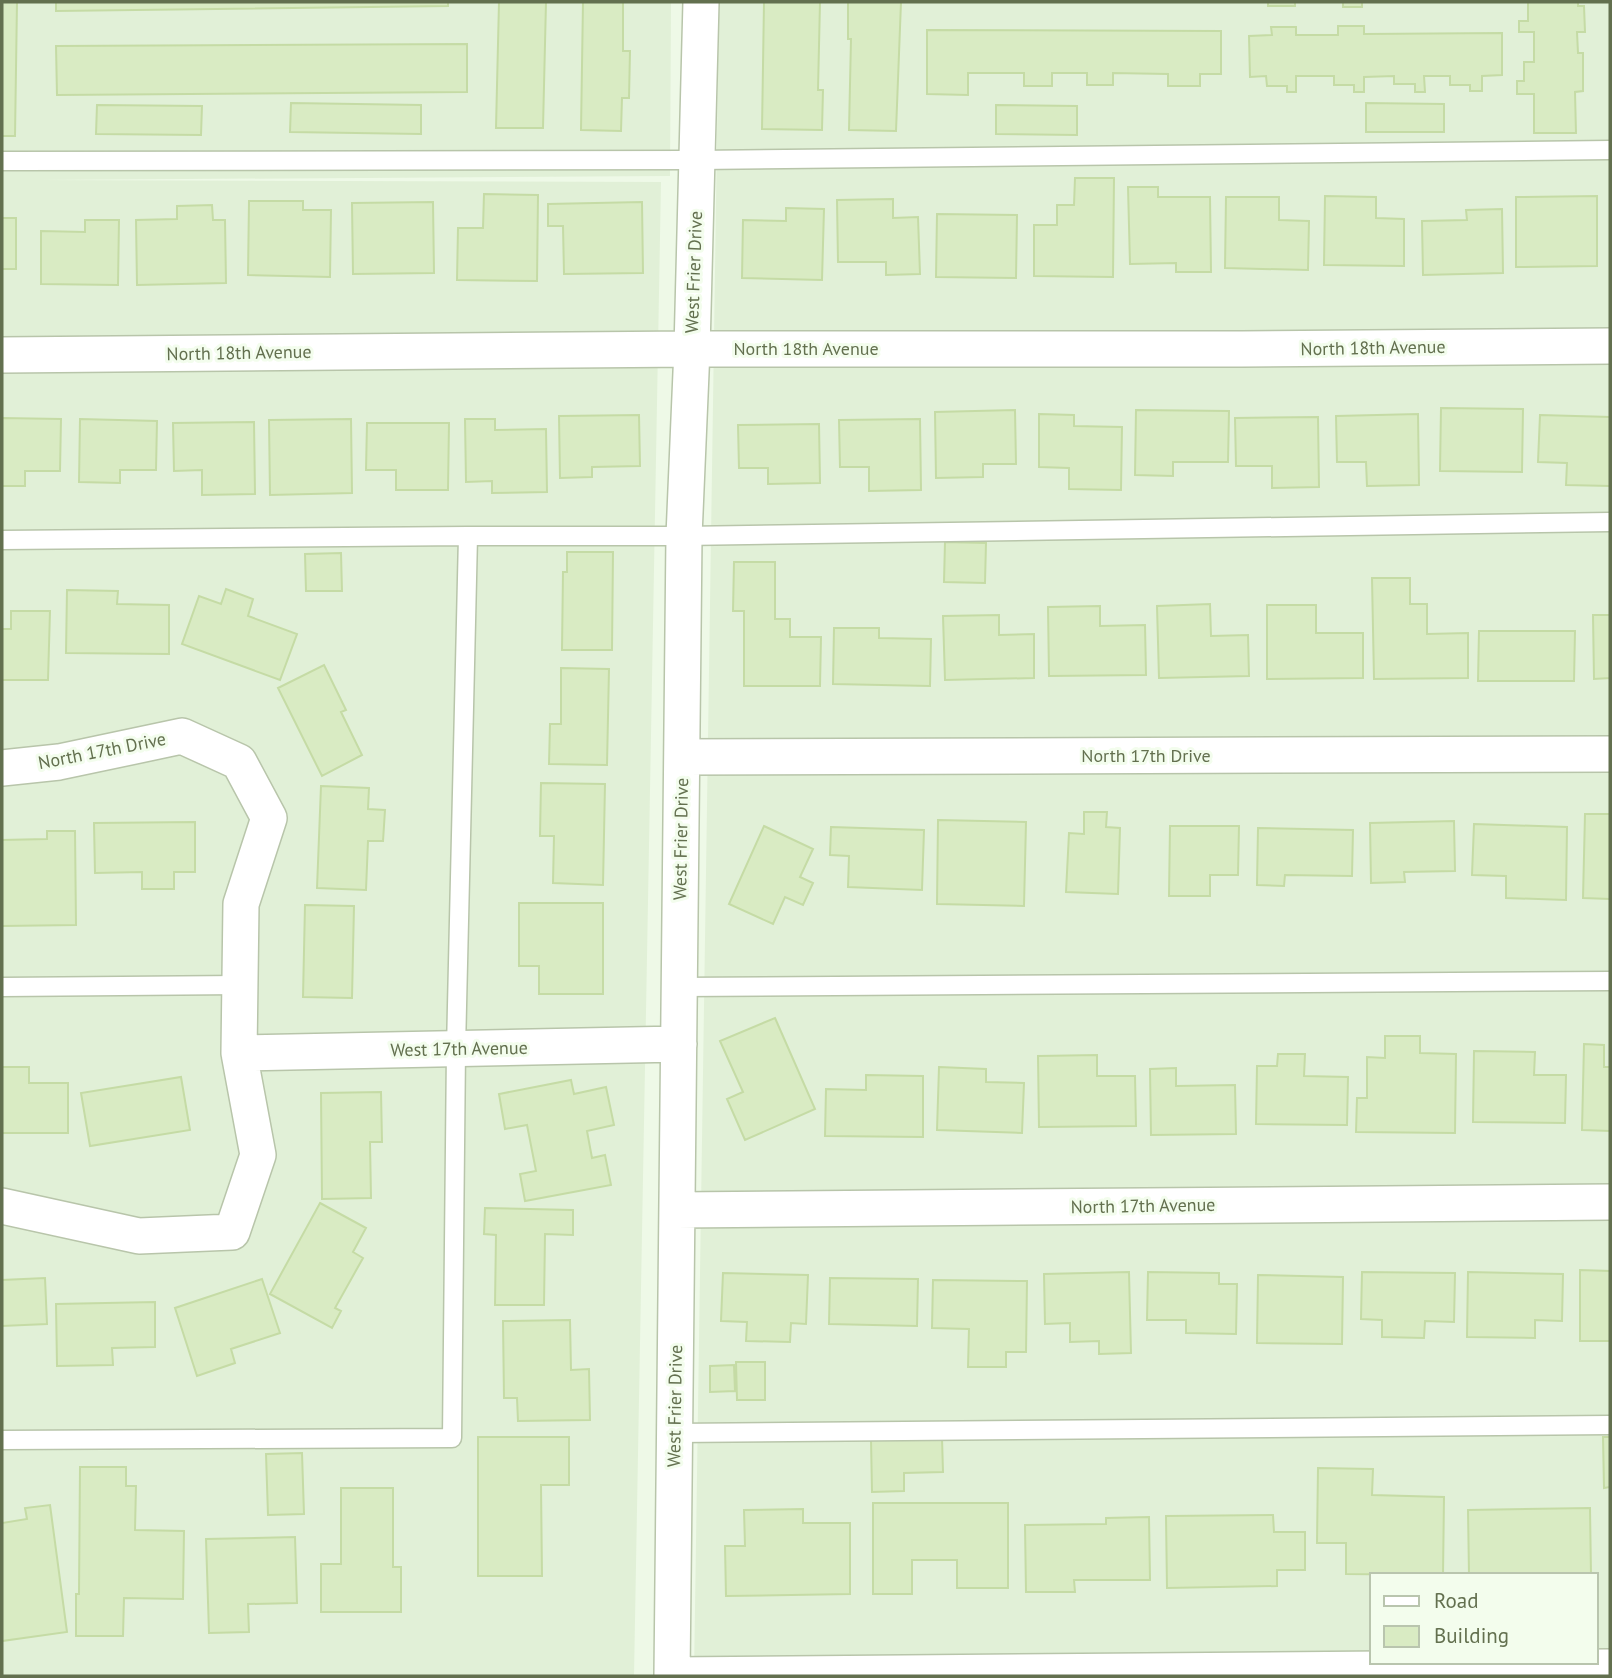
<svg xmlns="http://www.w3.org/2000/svg" width="1612" height="1678" viewBox="0 0 1612 1678" font-family="'PT Sans',sans-serif">
	<style>
		.residential { fill: #e1f0d7; fill-rule: evenodd }
		.building { fill: #d9ebc3; stroke: #c5dba5; stroke-width: 2 }
		.lines { fill: none; stroke-linecap: round; stroke-linejoin: round }
		.service-casing { stroke: #b8c5aa; stroke-width: 21 }
		.minor-casing { stroke: #b8c5aa; stroke-width: 38 }
		.service { stroke: #fff; stroke-width: 18 }
		.minor { stroke: #fff; stroke-width: 35 }
		.labels { text-anchor: middle; stroke-width: 6; stroke-linejoin: round; paint-order: stroke }
		.street-label { font-size: 18px; fill: #63704f; stroke: #f3fded }
	</style>
	<rect width="100%" height="100%" fill="#eef9e7"/>
	<!-- residential -->
	<path class="residential" d="M2 2H671L670 176 39 180 661 182 634 1676H2Z
		M719 2H1610V1676H694ZM1372 1575H1596V1662H1372Z"/>
	<!-- building -->
	<path class="building" d="M2 2H17L15 136H2Z
		M56 2H448V6L56 11Z
		M499 2H546L543 128H496Z
		M583 2H623V51H630L629 98H622L621 131 581 130Z
		M764 2H820L818 90H823L822 130 762 129Z
		M848 2H901L896 131 849 130 851 39H848Z
		M1268 2H1295V6H1268Z
		M1343 2H1362V7H1343Z
		M1528 2H1578V6H1584L1585 32H1577L1578 53H1583V91L1575 92 1576 133H1534V94H1517V81H1524V62H1534V32H1519V21H1528Z
		M1338 26H1364V34L1502 33V75L1482 76V91H1470V85H1450V76H1424L1425 92H1415V84H1394V76L1364 77V92H1354V85H1334V76H1296V92H1287V86H1267L1266 76 1250 77 1249 36 1272 35 1271 27H1296V35H1338Z
		M927 30 1221 31V74H1200V86H1168V74L1113 73V85H1087V73H1052V86H1024V73H968V95L927 94Z
		M467 44V92L57 95 56 46Z
		M291 103 421 105V134L290 132Z
		M1366 103 1444 104V132H1366Z
		M97 105 202 106 201 135 96 134Z
		M996 105 1077 106V135L996 134Z
		M1075 178H1114L1113 277 1034 276V225H1057V205H1074Z
		M1128 187H1158V197H1210L1211 272H1176V263L1130 264Z
		M484 194 538 195 537 281 457 280 458 228H483Z
		M1325 196 1376 197V218L1404 219V266L1324 265Z
		M1597 196V266L1516 267V197Z
		M1226 197H1279V220L1309 221 1308 270 1225 268Z
		M893 199V218L918 217 920 274 886 275V262H838L837 200Z
		M249 201H303V210H331L330 277 248 275Z
		M433 202 434 273 353 274 352 203Z
		M642 202 643 273 564 274 563 226H548V204Z
		M212 205 213 220H225L226 283 137 285 136 220 177 219V206Z
		M786 208 824 209 822 280 742 278 743 220 786 221Z
		M1502 209 1503 273 1423 275 1422 221 1467 220 1466 210Z
		M937 214 1017 215 1016 278 936 277Z
		M2 218H16V269H2Z
		M85 220H119L118 285 41 284V231L85 232Z
		M1441 408 1523 409 1522 472 1440 471Z
		M1015 410 1016 464H983V477L936 478 935 412Z
		M1136 410 1229 411 1228 462H1173V476L1135 475Z
		M1039 414 1074 415V426L1122 427 1121 490 1069 489V468L1039 467Z
		M1418 414 1419 485 1367 486 1366 462H1337L1336 416Z
		M639 415 640 466 592 467V477L560 478 559 416Z
		M1540 415 1610 417V486L1566 485 1567 463 1538 462Z
		M1318 417 1319 487 1272 488V466H1236L1235 418Z
		M2 418 61 419 60 471H25V486H2Z
		M80 419 157 421 156 470H120V483L79 482Z
		M351 419 352 493 270 495 269 420Z
		M465 419H495V430L546 429 547 492 492 493V481L466 482Z
		M920 419 921 490 869 491V467H840L839 420Z
		M254 422 255 494 202 495V470L174 471 173 423Z
		M367 423H449L448 490H396V470H366Z
		M819 424 820 483 768 484V468H739L738 425Z
		M945 542 986 543 985 583 944 582Z
		M567 552H613L612 650H562L563 572H567Z
		M341 553 342 591H306L305 554Z
		M734 562H775V619H790V637H821L820 686H744V611H733Z
		M1372 578H1410V604H1427V634L1468 633V678L1374 679Z
		M226 589 253 599 248 616 297 634 280 680 182 644 199 596 221 604Z
		M67 590 118 591 117 604 169 605V654L66 653Z
		M1210 604 1211 636 1248 635 1249 676 1159 678 1157 606Z
		M1267 605H1316V633H1363V678L1267 679Z
		M1100 606V626L1145 625 1146 675 1049 676 1048 607Z
		M11 611H50L48 680H2V629H11Z
		M999 615V635L1034 634V678L945 680 943 616Z
		M1593 615H1610V678L1594 679Z
		M834 628H879V638L931 639 930 686 833 684Z
		M1479 631H1575L1574 681H1478Z
		M324 665 346 710 341 712 362 755 322 776 278 688Z
		M561 668 609 669 607 765 549 764 550 724H561Z
		M541 783 605 784 603 885 553 883 554 836H540Z
		M321 786 369 788 368 809 385 810 383 841H368L366 890 317 888Z
		M1084 812H1107L1106 827 1120 828 1118 894 1066 892 1069 833 1084 834Z
		M1585 814H1610V899L1583 898Z
		M938 820 1026 822 1024 906 937 904Z
		M1454 821 1455 871 1404 872 1405 882 1371 883 1370 823Z
		M195 822V872H174V889H142V872L95 873 94 823Z
		M1474 824 1567 827 1566 900 1506 898V876L1472 875Z
		M764 826 813 849 800 877 813 883 803 905 785 897 773 924 729 904Z
		M1170 826H1239L1238 875H1210V896H1169Z
		M831 827 924 830 922 890 848 887 849 856 830 855Z
		M1258 828 1353 830 1352 876 1285 875 1284 886 1257 885Z
		M47 831H75L76 925 2 926V840L47 839Z
		M519 903H603V994H539V966H519Z
		M305 905 354 906 352 998 303 997Z
		M775 1018 815 1109 745 1140 727 1099 743 1092 720 1041Z
		M1385 1036H1420V1053L1456 1054 1455 1133 1356 1132 1357 1098H1367V1057L1385 1058Z
		M1584 1044 1604 1045V1067H1610V1131L1582 1130Z
		M1474 1051 1535 1052 1534 1075H1566L1565 1123 1473 1122Z
		M1278 1054H1305L1304 1076 1348 1077 1347 1125 1256 1124 1257 1066H1277Z
		M1097 1055V1076H1135L1136 1126 1039 1127 1038 1056Z
		M2 1067H29V1083H68V1133H2Z
		M939 1067 986 1069V1082L1024 1083 1022 1133 937 1130Z
		M1176 1068V1086L1235 1085 1236 1134 1151 1135 1150 1069Z
		M866 1075 923 1076V1137L825 1136 826 1089 866 1090Z
		M181 1077 190 1130 90 1146 81 1093Z
		M571 1080 574 1094 606 1087 614 1125 587 1131 592 1158 605 1155 611 1185 525 1201 520 1174 536 1171 527 1125 505 1129 499 1094Z
		M381 1092 382 1142H370L371 1198 322 1199 321 1093Z
		M320 1203 366 1228 353 1252 363 1258 335 1308 341 1311 332 1328 270 1294Z
		M485 1208 573 1210V1235L545 1234 544 1305H495L496 1235 484 1234Z
		M1580 1270 1610 1271V1341H1580Z
		M1129 1272 1131 1353 1099 1354V1341L1070 1342V1323L1045 1324 1044 1274Z
		M1148 1272 1219 1273V1284H1237L1236 1334 1186 1333V1320H1147Z
		M1362 1272 1455 1273 1454 1322 1425 1321 1424 1338 1382 1337V1320L1361 1319Z
		M1468 1272 1563 1274 1562 1321 1535 1320V1338L1467 1337Z
		M723 1273 808 1275 806 1324 791 1323 790 1342 746 1341 747 1322 721 1321Z
		M1258 1275 1343 1277 1342 1344 1257 1343Z
		M45 1278 47 1324 2 1326V1280Z
		M830 1278 918 1279 917 1326 829 1324Z
		M262 1279 280 1333 231 1349 235 1363 197 1376 175 1308Z
		M933 1280 1027 1281 1026 1352H1006V1367H968L969 1329 932 1328Z
		M155 1302V1347L112 1348 113 1365 57 1366 56 1304Z
		M570 1320 571 1370 589 1369 590 1420 518 1421 517 1398H504L503 1321Z
		M736 1362H765V1400H737Z
		M734 1365 735 1391 710 1392V1366Z
		M478 1437H569V1485H541L542 1576H478Z
		M1603 1437H1610V1487L1604 1488Z
		M942 1438 943 1472 904 1473V1491L872 1492 871 1439Z
		M302 1453 304 1514 268 1515 266 1454Z
		M80 1467H126V1486H136L135 1530 184 1531 183 1599 124 1598 123 1636H76V1594H79Z
		M1318 1468 1373 1469 1372 1495 1444 1497 1443 1575 1346 1574V1543H1317Z
		M341 1488H393V1567H401V1612H321V1564H341Z
		M873 1503H1008V1588H957V1560H912V1594H873Z
		M50 1505 67 1632 2 1641V1523L27 1519 25 1508Z
		M1590 1508 1591 1575H1469L1468 1510Z
		M803 1509V1523H850V1594L726 1596 725 1546H745L744 1510Z
		M1273 1515 1274 1532H1305V1570H1277V1586L1167 1588 1166 1516Z
		M1149 1517 1150 1580H1074L1075 1592H1026L1025 1525 1106 1524V1518Z
		M295 1537 297 1603 248 1604 249 1632 209 1633 206 1539Z"/>
	<g class="lines">
		<defs>
			<path id="service" d="M2 161 698 160 1610 150
				M468 536H684L1610 522
				M2 540 468 536 456 1049 452 1438 2 1440
				M2 987 240 985
				M679 987 1610 981
				M674 1433 1610 1425"/>
			<path id="minor" d="M2 355 692 349H1242L1610 346
				M682 757 1610 754
				M2 768 59 762 182 736 239 762 269 818 241 904 239 1053 258 1155 232 1232 139 1236 2 1206
				M239 1053 679 1044
				M677 1210 1610 1202
				M672 1675 1610 1667
				M672 1676 684 536 692 349 701 2"/>
		</defs>
		<!-- service casing -->
		<use href="#service" class="service-casing"/>
		<!-- minor casing -->
		<use href="#minor" class="minor-casing"/>
		<!-- service -->
		<use href="#service" class="service"/>
		<!-- minor -->
		<use href="#minor" class="minor"/>
	</g>
	<g class="labels">
		<!-- street labels -->
		<g class="street-label">
			<text transform="translate(694 272) rotate(-88)" y="6">West Frier Drive</text>
			<text transform="translate(1373 348) rotate(-1)" y="6">North 18th Avenue</text>
			<text x="806" y="355">North 18th Avenue</text>
			<text transform="translate(239 353) rotate(-1)" y="6">North 18th Avenue</text>
			<text transform="translate(102 751) rotate(-11)" y="6">North 17th Drive</text>
			<text x="1146" y="762">North 17th Drive</text>
			<text transform="translate(681 839) rotate(-89)" y="6">West Frier Drive</text>
			<text transform="translate(459 1049) rotate(-1)" y="6">West 17th Avenue</text>
			<text transform="translate(1143 1206) rotate(-1)" y="6">North 17th Avenue</text>
			<text transform="translate(675 1406) rotate(-89)" y="6">West Frier Drive</text>
		</g>
	</g>
	<!-- border -->
	<rect width="1612" height="1678" fill="none" stroke="#63704f" stroke-width="7"/>
	<!-- legend -->
	<rect x="1370" y="1573" width="228" height="91" fill="#f3fded" stroke="#b9c5ae" stroke-width="2"/>
	<rect x="1384" y="1596" width="35" height="10" fill="#ffffff" stroke="#b9c5ae" stroke-width="2"/>
	<text x="1434" y="1608" font-size="21" fill="#63704f">Road</text>
	<rect x="1384" y="1626" width="35" height="21" fill="#d9ebc3" stroke="#b9c5ae" stroke-width="2"/>
	<text x="1434" y="1643" font-size="21" fill="#63704f">Building</text>
</svg>
